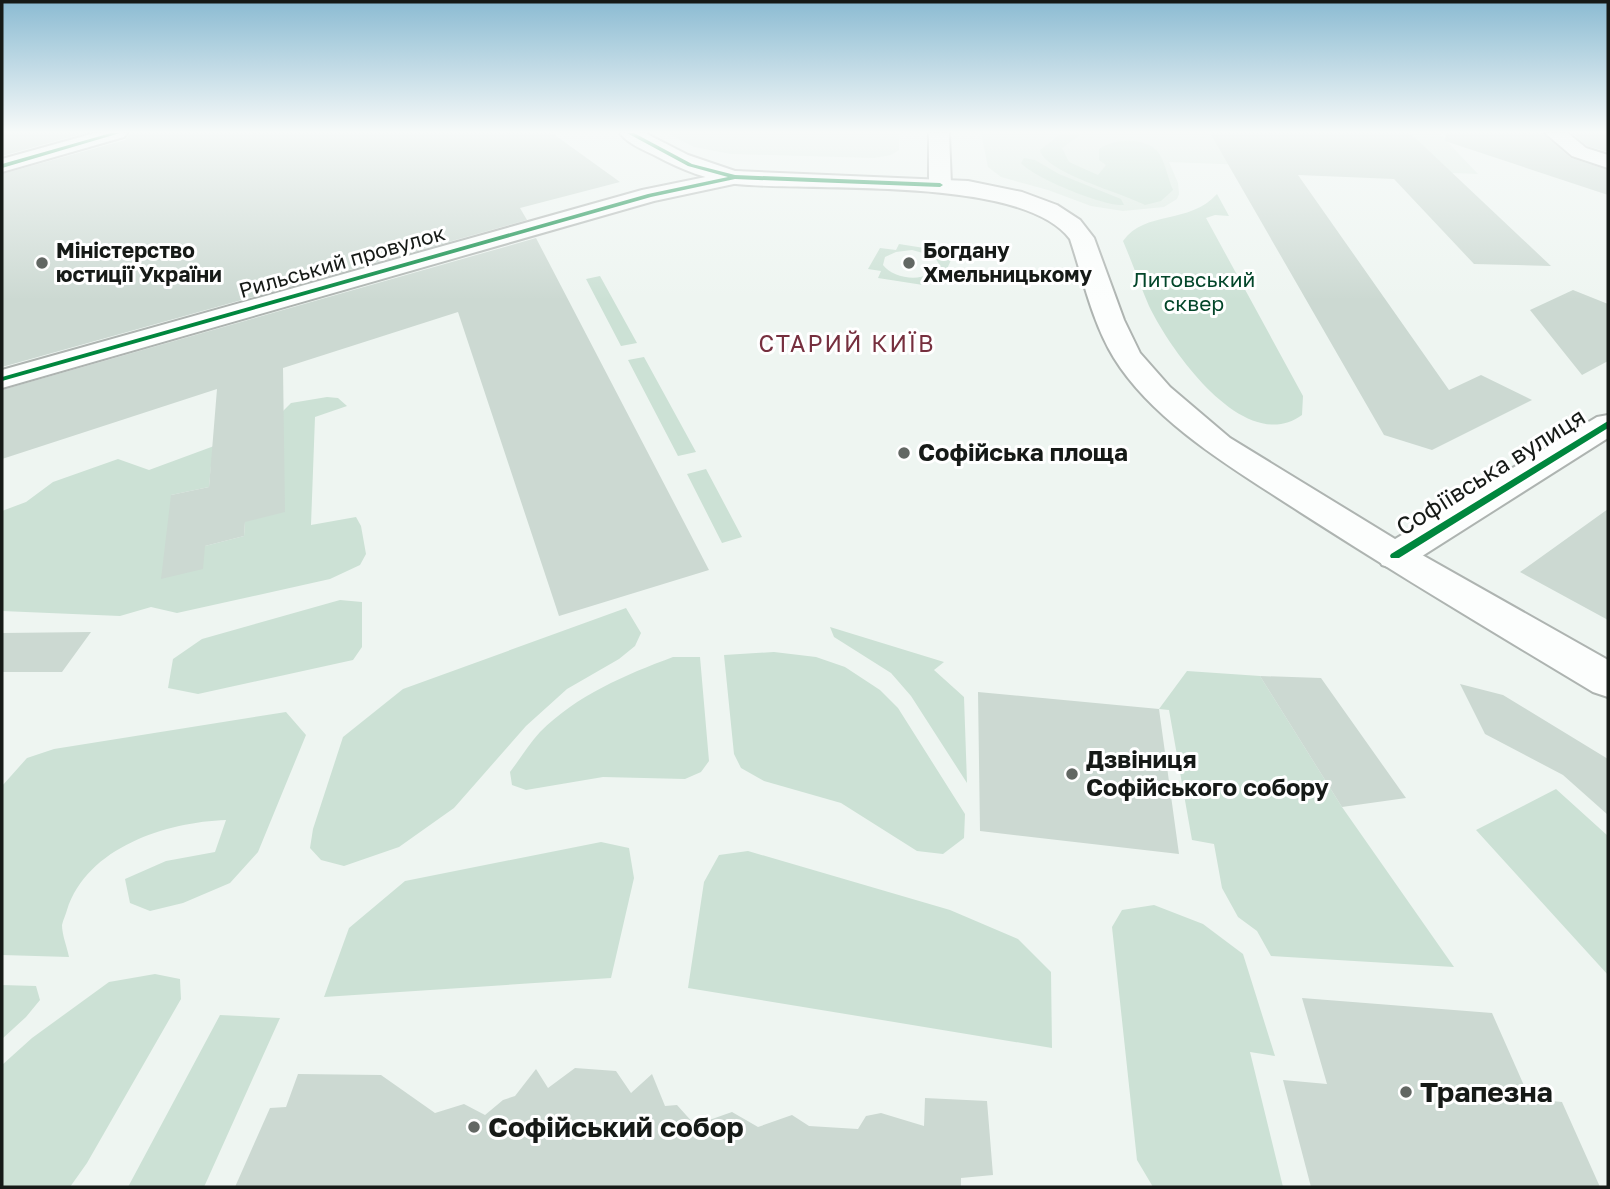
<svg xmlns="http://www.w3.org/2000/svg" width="1610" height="1189" viewBox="0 0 1610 1189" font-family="'Golos Text',sans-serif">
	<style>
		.built { fill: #deebe3 }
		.green { fill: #cce1d5; fill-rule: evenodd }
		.building { fill: #ccd9d2 }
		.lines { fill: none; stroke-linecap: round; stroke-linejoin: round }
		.street-casing { stroke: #aeb4b1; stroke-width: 4 }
		.secondary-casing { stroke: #aeb4b1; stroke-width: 4 }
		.street { fill: #fcfefd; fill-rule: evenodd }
		.secondary { fill: #fcfefd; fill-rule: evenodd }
		.cycleway-casing { stroke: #fff; stroke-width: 5 }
		.cycleway { fill: #00873e; fill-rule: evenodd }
		.poi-dot { fill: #626763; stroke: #fff; stroke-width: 2.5 }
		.labels { text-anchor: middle; stroke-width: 6; stroke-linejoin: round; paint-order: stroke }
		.far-poi-label { font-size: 21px; font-weight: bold; fill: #161a17; stroke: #fff; text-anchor: start }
		.far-street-label { font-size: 21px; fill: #161a17; stroke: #fff }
		.far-park-label { font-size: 21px; fill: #03462a; stroke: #fff }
		.far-quarter-label { font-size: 23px; letter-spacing: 2px; fill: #762f3e; stroke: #fff }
		.poi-label { font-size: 24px; font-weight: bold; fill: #161a17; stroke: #fff; text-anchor: start }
		.street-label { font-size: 24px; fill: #161a17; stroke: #fff }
		.near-poi-label { font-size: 28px; font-weight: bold; fill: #161a17; stroke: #fff; text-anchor: start }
	</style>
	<rect width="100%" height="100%" fill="#eef5f1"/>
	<!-- built -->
	<path class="built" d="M667 133H899V150L891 155 874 158 731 154 694 147Z
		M981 133H1439L1478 174 1169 162 1178 183 1179 194 1177 199 1164 207 1123 211 1091 206 1048 190 1001 177 988 167Z"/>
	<!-- green -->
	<path class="green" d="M1062 133H1082L1062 148 1069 162 1098 175 1106 165 1099 160V149C1113 139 1145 136 1158 152 1165 161 1168 179 1173 190L1161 201 1145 205C1123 193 1045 173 1040 150Z
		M1024 158 1035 160 1059 174 1121 199 1124 205C1105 207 1034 178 1021 163Z
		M1217 194 1229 216 1215 215 1206 218 1303 396 1302 415C1245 457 1170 350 1149 306 1140 285 1132 262 1123 241 1145 210 1189 225 1217 194Z
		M899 244 943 251 940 258 951 260 942 280 927 278 923 285 878 278 881 271 868 269 880 248 896 250ZM912 250 934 256 939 264C930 284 894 280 883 265L885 257 896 252Z
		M600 276 637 343 621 346 586 279Z
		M644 357 696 452 678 456 628 360Z
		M327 397 338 398 347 406 315 417 311 525 356 517 361 526 366 554 360 565 330 579 177 613 151 607 120 616 2 611V511L26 502 53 482 118 459 149 470 252 432 211 466 209 487 171 495 205 546 244 536 245 522 281 413 291 403Z
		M706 469 742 537 722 543 687 474Z
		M340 600 362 602V647L353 660 198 694 168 688 173 659 202 639Z
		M626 608 641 633 635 646 619 659 567 689 526 726 454 808 399 847 344 866 321 860 310 848 313 829 343 737 403 689Z
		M830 627 944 662 934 670 964 697 967 783 911 696 891 673 834 637Z
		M774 652 816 657 845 667 880 690 898 708 965 814 964 838 943 854 917 851 841 803 764 781 741 768 734 754 724 655Z
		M673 657H700L709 761 701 772 685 779 603 777 526 790 512 785 510 772C520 759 529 744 540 732 577 695 625 675 673 657Z
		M1187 671 1260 676 1342 807 1454 967 1271 956 1257 931 1238 917 1222 888 1214 844 1192 840 1169 710 1159 709Z
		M286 712 306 735 258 852 230 883 183 903 150 911 130 903 125 879 166 861 215 852 226 820C167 822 87 847 67 910 66 914 63 920 62 925 62 935 67 947 69 957L2 955V786L27 758 54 749Z
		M1556 789 1608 836V975L1476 830Z
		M601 842 629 848 634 878 611 978 324 997 349 928 405 881Z
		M748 851 950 910 1018 939 1051 972 1052 1048 688 988 704 882 719 855Z
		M1154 905 1203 924 1243 954 1275 1056 1250 1052 1283 1187H1153L1137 1160 1112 927 1122 910Z
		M155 974 180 979 181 999 87 1163 70 1187H2V1065L32 1038 109 982Z
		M2 985 36 986 40 1000 26 1017 2 1039Z
		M220 1015 280 1018 204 1187H128Z"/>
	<!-- building -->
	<path class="building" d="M2 133H85L2 156Z
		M130 133H552L620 182 520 208 527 220 2 367V174L125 140Z
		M1210 133H1410L1551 266 1474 264 1394 179 1298 175 1449 390 1481 375 1532 400 1432 450 1384 435Z
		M1446 133H1542L1571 158 1608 170V195L1445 141Z
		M1572 133H1608V152L1587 146Z
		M536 238 709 570 559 616 458 312 283 368 285 512 245 522 244 536 205 546 203 569 161 579 171 495 209 487 217 389 2 459V390Z
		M1573 290 1608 304V361L1582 375 1530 310Z
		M1608 509V620L1520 572Z
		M91 632 62 672H2V633Z
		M1260 676 1321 678 1406 798 1342 807Z
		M1460 684 1503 695 1608 759V815L1563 775 1485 734Z
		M978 692 1159 709 1179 854 980 831Z
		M1302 998 1492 1013 1530 1099 1562 1102 1600 1187H1311L1283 1080 1327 1084Z
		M575 1068 616 1071 631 1093 652 1074 665 1106 677 1105 695 1125 732 1112 758 1127 792 1115 809 1126 858 1129 866 1116 881 1113 924 1126 925 1098 987 1101 993 1175 961 1178V1187H235L270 1108 286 1107 298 1074 381 1075 435 1113 464 1104 485 1115 503 1100 515 1096 536 1069 548 1088Z"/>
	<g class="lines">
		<defs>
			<path id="street" d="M929 133H949L951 185 948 190H932L929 185Z
				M1545 133H1568L1586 148 1608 155V168L1572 156Z
				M735 171 743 172 746 177 743 182 654 201 2 388V370L642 190Z
				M1608 415V438L1408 565 1395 569 1382 565 1377 556 1382 547 1597 417Z"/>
			<path id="secondary" d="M95 133H127L124 137 2 172V159Z
				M620 133H645L688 155 735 171 968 181 1022 192 1057 205 1080 220 1094 238 1124 320 1140 353 1170 387 1230 438 1408 547 1608 660V697L1593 692C1495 633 1396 574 1300 512 1237 471 1154 423 1114 358 1092 322 1083 278 1070 239 1022 175 815 192 736 184 708 180 680 169 656 156 644 150 628 144 620 133Z"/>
		</defs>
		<!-- street casing -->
		<use href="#street" class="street-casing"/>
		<!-- secondary casing -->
		<use href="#secondary" class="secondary-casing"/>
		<!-- street -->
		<use href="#street" class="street"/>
		<!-- secondary -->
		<use href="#secondary" class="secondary"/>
		<defs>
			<path id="cycleway" d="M111 133H120L2 168V164Z
				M627 133H634L692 164 735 175 940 183 943 185 940 187 735 179 651 197 2 381V377L648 194 728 177 688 166Z
				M1608 421V428L1399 558H1391L1390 556 1391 554Z"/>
		</defs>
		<!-- cycleway casing -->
		<use href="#cycleway" class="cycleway-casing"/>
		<!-- cycleway -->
		<use href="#cycleway" class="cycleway"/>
	</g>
	<!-- sky -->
	<linearGradient id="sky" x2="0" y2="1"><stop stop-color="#8bbbd2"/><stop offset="0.44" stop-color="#f7faf9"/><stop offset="1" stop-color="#f7faf9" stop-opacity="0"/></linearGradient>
	<rect width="1610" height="300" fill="url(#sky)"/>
	<!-- markers -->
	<g class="poi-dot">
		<circle cx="42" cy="263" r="7"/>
		<circle cx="909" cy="263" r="7"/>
		<circle cx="904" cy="453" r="7"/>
		<circle cx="1072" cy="774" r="7"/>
		<circle cx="1406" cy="1092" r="7"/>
		<circle cx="474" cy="1127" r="7"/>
	</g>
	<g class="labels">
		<!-- far-poi labels -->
		<g class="far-poi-label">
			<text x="56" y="258">Міністерство<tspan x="56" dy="24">юстиції України</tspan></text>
			<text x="923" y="258">Богдану<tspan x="923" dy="24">Хмельницькому</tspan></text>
		</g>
		<!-- far-street labels -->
		<g class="far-street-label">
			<text transform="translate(342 262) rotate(-16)" y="7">Рильський провулок</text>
		</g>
		<!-- far-park labels -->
		<g class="far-park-label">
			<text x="1194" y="287">Литовський<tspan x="1194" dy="24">сквер</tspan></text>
		</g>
		<!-- far-quarter labels -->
		<g class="far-quarter-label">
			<text x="847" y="352">СТАРИЙ КИЇВ</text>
		</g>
		<!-- poi labels -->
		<g class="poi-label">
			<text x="918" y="461">Софійська площа</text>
			<text x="1086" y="768">Дзвіниця<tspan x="1086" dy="28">Софійського собору</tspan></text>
		</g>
		<!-- street labels -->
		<g class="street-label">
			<text transform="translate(1491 472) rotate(-32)" y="8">Софіївська вулиця</text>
		</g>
		<!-- near-poi labels -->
		<g class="near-poi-label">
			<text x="1420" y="1102">Трапезна</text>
			<text x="488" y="1137">Софійський собор</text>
		</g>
	</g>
	<!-- border -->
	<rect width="1610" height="1189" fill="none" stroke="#161a17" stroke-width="7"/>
</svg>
